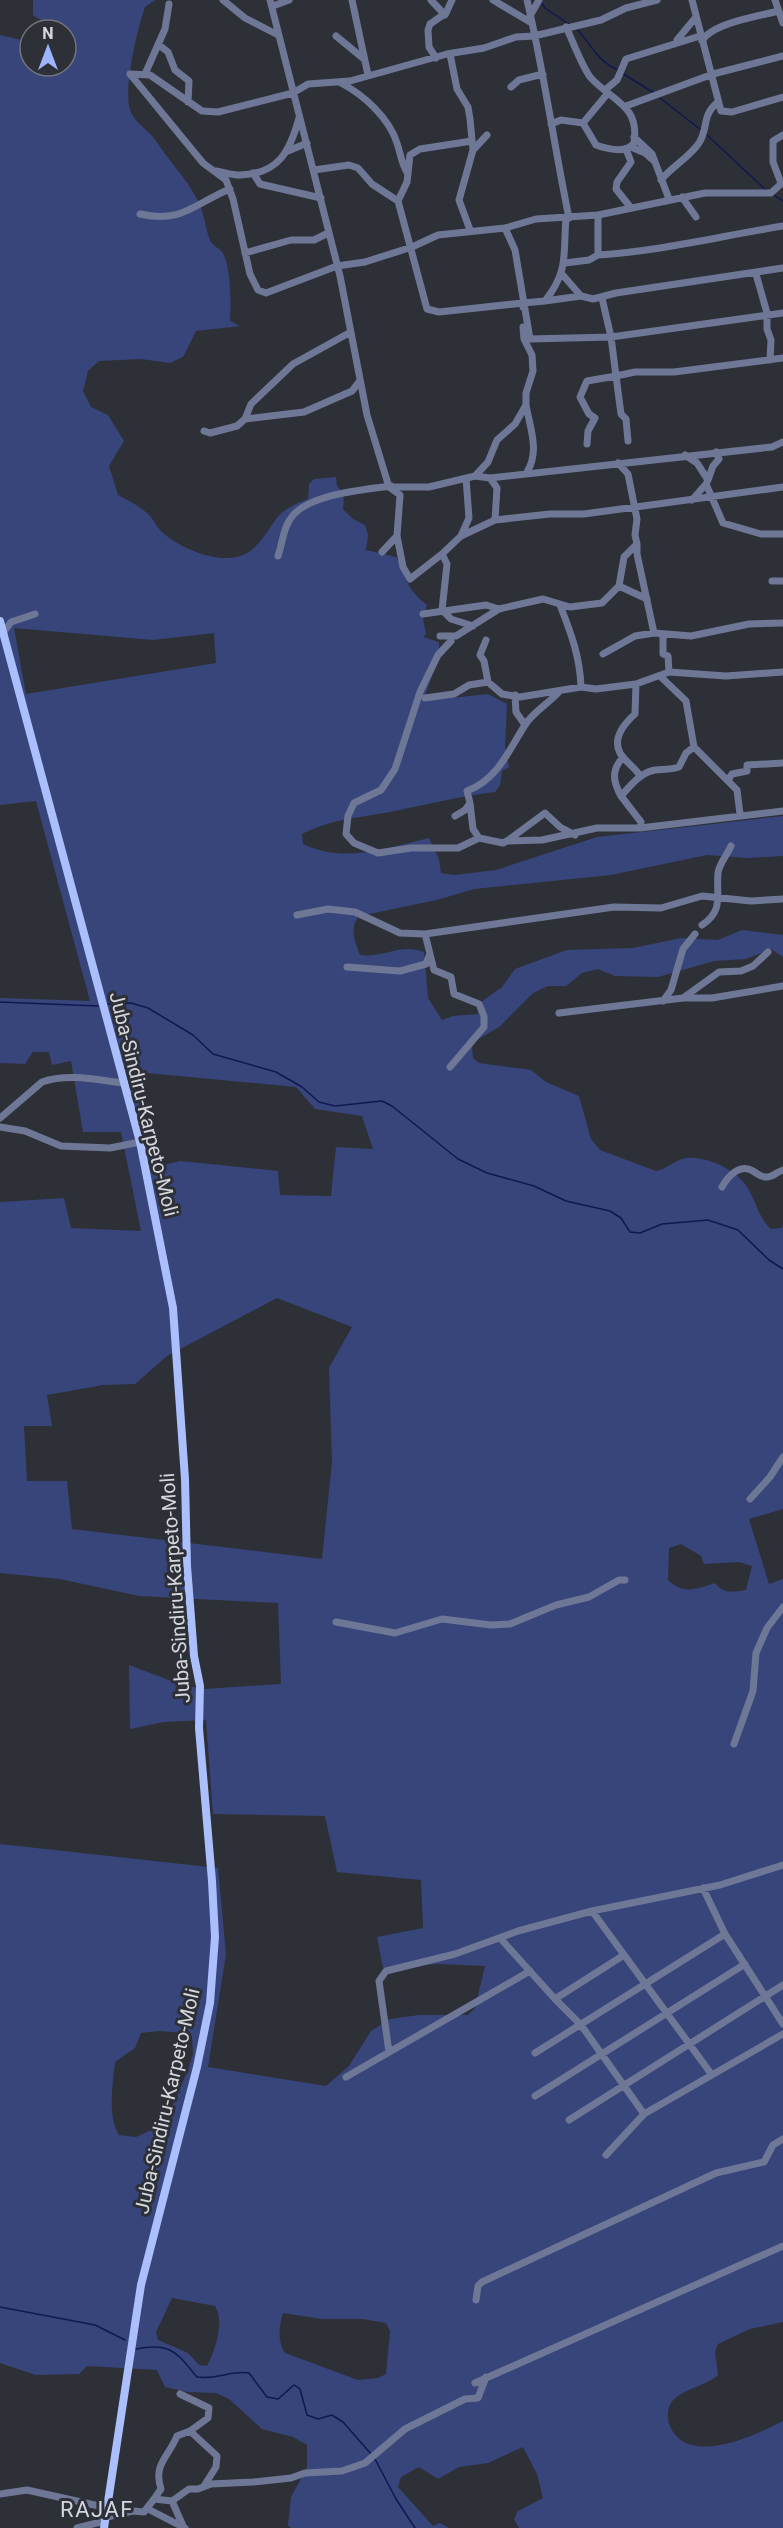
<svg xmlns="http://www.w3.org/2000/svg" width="783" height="2528" viewBox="0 0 783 2528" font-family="Roboto,sans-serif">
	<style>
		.green { fill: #37457a; fill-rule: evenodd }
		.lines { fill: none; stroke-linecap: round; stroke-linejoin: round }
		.stream { stroke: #101853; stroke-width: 1.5 }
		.minor { stroke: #6e7896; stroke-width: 7 }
		.major { stroke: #abbffc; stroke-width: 8 }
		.labels { text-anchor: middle; stroke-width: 6; stroke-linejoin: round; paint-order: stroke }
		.street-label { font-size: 20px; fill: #d5d7dc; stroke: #2e3038 }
		.quarter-label { font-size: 22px; letter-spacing: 1.5px; fill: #d2d6e0; stroke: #2e3038 }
	</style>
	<rect width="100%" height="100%" fill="#2e3038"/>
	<!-- green -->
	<path class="green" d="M33 0H155L145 7C137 30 125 82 129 106 133 124 147 127 156 141 170 162 187 179 198 201 205 215 205 228 210 240 212 246 220 248 223 253 231 268 231 304 230 321L240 326 196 331 183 357 170 363 141 359 99 361 88 371 83 391 91 407 108 415 124 441 109 466 118 495C129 501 140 506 149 515 154 520 157 528 163 533 184 551 232 571 255 547 280 521 269 514 308 499L309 484 314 479 336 477 337 486 344 495 343 509 353 519 365 525 368 535 366 550 396 557C410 580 402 585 427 605L423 619 426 634 423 637 439 642V657L423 701 488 694 507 704 505 747 509 767 502 771 500 785 495 792C460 796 429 804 395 811 360 818 334 818 302 834L303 844C345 864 386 848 429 838L439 859 441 873 454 875 496 870 597 837 783 816V856L747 858 707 855 611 875 474 889 437 900 359 916C349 929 355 941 360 955 388 958 397 943 424 952L428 998 442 1020 453 1016 478 1014 477 1005 502 987 515 969 567 950 633 948 681 938 718 940 742 930 783 935V957L771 949 746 959 714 961 658 977 615 976 598 969 582 973 566 986H548L533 993 499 1027 477 1040 472 1047 473 1058 479 1063 531 1070 546 1082 579 1096 591 1139 600 1150 656 1171C667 1169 675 1160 686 1158 705 1156 733 1168 745 1184 756 1199 757 1216 771 1229L782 1228 783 1223V1509L749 1519 769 1584 783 1579V2322L750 2329 718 2344 715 2352 718 2375C705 2387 682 2388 671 2403 667 2409 667 2420 670 2426 688 2468 756 2435 783 2421V2528H519L514 2519 518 2511 543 2498 537 2474 523 2447 488 2463 459 2467 438 2479 419 2467 401 2477 398 2487 433 2526 440 2523 449 2528H291L288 2525 291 2497 307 2468V2445L293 2437 262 2429 229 2399 216 2393 188 2392 165 2387 157 2370 87 2366 79 2374 36 2375 0 2363V1844L218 1868 226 1954 208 2067 326 2086 349 2066 371 2031 390 2019 419 2015H468L475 2008 485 1966 439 1964 383 1968 377 1937 423 1928 421 1880 337 1872 325 1816 213 1814 206 1720 164 1722 130 1729 129 1665 182 1685 204 1689 281 1684 278 1603 139 1596 60 1579 0 1573V1202L64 1198 71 1228 141 1231 121 1132H83L71 1061 52 1065 49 1052H33L25 1064 0 1063V998L90 1001 36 801 0 805V35L30 42V66H66V30H50L51 27 33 15ZM14 628 153 640 214 633 216 663 26 694ZM137 1072 296 1087 315 1109 362 1116 373 1149 336 1147 331 1196 280 1195 278 1171 180 1161 160 1166ZM277 1298 352 1327 329 1368 332 1462 322 1559 72 1529 67 1481H27L24 1426H52L47 1395 103 1385 135 1384 167 1356ZM681 1544 701 1556 704 1564 739 1562 752 1566 746 1590C733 1592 723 1594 715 1583 697 1589 683 1595 668 1580L669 1548ZM159 2031 184 2033 192 2037 193 2054 188 2070 172 2107 158 2127 136 2137 119 2135C107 2116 113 2084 115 2062L135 2048 141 2033ZM172 2298 215 2306C225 2322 215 2350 207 2366L199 2365 188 2353 158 2340 156 2332ZM283 2313 322 2319H363L386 2323 390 2331 386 2374 378 2378 358 2380 285 2353C277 2341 279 2326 283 2313Z"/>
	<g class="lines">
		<!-- stream -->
		<path class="stream" d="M541 2 545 8 570 25
			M576 28C591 44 597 61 618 70
			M622 73 654 93
			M660 98 701 130
			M707 135 767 191
			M774 195 783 201
			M0 1002 98 1006
			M108 1004 131 1003 148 1008 193 1035 213 1054 276 1072 302 1087 319 1102 335 1106 382 1101 392 1106 458 1159 487 1173 534 1186 566 1201 610 1211 621 1218 630 1232 640 1233 662 1224 708 1220 738 1230 769 1260 783 1269
			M0 2307 95 2325 125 2340
			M136 2349C171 2342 176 2352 197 2377 216 2380 232 2370 249 2373L267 2397 278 2399 294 2385 300 2389 307 2415 318 2419 332 2415 343 2422 372 2455
			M375 2459 396 2499 415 2528"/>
		<!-- minor -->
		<path class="minor" d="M223 0 245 18 278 35
			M270 0 340 276 367 415 389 487 400 495 397 536 382 552
			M352 0 368 75
			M431 0 445 15
			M493 0 530 22
			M527 0C544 72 554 145 569 218
			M657 0 626 8 601 20 534 36 516 37 484 48 447 54 350 81 308 84 293 93 218 112 202 111 150 75 130 74 203 163 226 180 233 199 250 274 258 290 266 293 337 266 365 262 412 247 438 235 505 228 536 219 598 215 705 193H771L783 182
			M692 0 721 111 732 112 783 97
			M775 0 783 23
			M273 6 289 0
			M530 16 539 0
			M566 27C572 39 583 69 591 78 612 101 640 105 634 143 627 154 607 149 596 145L583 123
			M336 36 364 59
			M677 40 696 17
			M702 41C712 23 759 16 779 11
			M159 45 168 52 175 70 189 81 188 102
			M450 54 457 89 468 107 470 119 473 150 459 200 470 230
			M436 58 429 47 428 30 430 24 446 13 452 0
			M145 74 165 29 169 4
			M341 83C364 95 389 118 397 143 401 155 401 163 408 174
			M511 87 519 80 543 74
			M605 90 617 80 626 59 700 36
			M626 106 713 74 783 56
			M551 124 561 120 583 123 608 93
			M634 137 652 154 669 199
			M472 141 420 149 410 155 407 182 398 201 427 309 439 312 523 303
			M631 147 645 153 654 161
			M626 149 631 162 617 182 616 189 631 208
			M473 150 487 135
			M288 151 307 143
			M314 170 349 165 358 168 372 184 398 201
			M216 171C224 172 231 175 240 175 279 174 290 151 299 118
			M253 173 260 184 321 198
			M661 180C672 166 689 158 699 143 709 127 701 116 718 102
			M781 183 773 162V141L783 135
			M682 197 696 217
			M140 214C182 224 195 203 230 189
			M505 228 515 250 530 339 611 337 783 313
			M245 253 291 240H314L328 233
			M598 255C661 251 721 236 783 226
			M565 263 589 260 598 255V215
			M561 273 581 296
			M756 274 767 313V329L771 340 770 360
			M602 298 611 337 616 376 635 372H674L783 358
			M545 301 581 296 593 299 616 293 783 268
			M523 307V303L545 301C569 271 563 254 566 218
			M526 405C530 428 540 451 527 472
			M245 419 304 412 352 391 359 382
			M204 431 210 433 237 426 245 419 251 404 293 364 349 333
			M587 444 588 431 595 418 589 414 580 397 587 381 616 376 621 414 626 419 628 441
			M685 455 697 463 708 480 713 466 719 459 716 452
			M475 476 488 462 497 440 515 424 526 405V393L533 371 532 355 524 339 523 327
			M466 478 469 518 461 536 442 554 447 564 442 610 451 619 473 626
			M490 478 497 488 495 520
			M708 480 706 484 723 523 761 534H783
			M389 487H429L475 476 490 478 772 447 783 442
			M692 500 706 484
			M397 536 403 567 410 579 442 554
			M461 536 495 520 550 514H584L783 487
			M637 544V554L654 633
			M278 556C282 545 283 530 289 521 303 494 363 490 391 486
			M772 581H783
			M619 586 647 599
			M560 605C571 633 580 657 581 687
			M423 614 486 605 499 609 543 599 570 607 602 603 619 586 624 557 637 544 635 535 637 519 628 474 618 463
			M3 633 11 622 35 614
			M663 635V654L668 656 669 672
			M440 636H456L499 609
			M486 640 480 655 484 661 488 682
			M451 641 438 655 420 692 395 769 381 790 354 803 348 816 346 834 354 843 378 853 411 848H458L479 838 503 843 507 841 542 840 597 828H640L783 811
			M603 654 635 636 654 633 691 636 749 624 783 623
			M636 684 635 714C625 723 612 738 620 753 625 762 635 767 640 776
			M515 695 516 712 525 725
			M425 698 454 694 469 685 488 682 502 694 520 697 581 687 596 689 636 684 669 672 726 676 783 672
			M694 747 737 790 740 814
			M728 780 732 774 747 771V765L783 763
			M621 796C613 781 611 771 623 757
			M470 803 473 829 479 838
			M455 816 465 810 470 803 467 791C498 779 509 750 525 725 533 712 549 703 559 692
			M640 828 641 822 621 796C630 786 641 772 655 770 663 769 670 770 679 767L686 753 694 747 686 701 661 677
			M507 841 545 813 560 827 575 835
			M297 915 328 909 355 912 400 933 425 934
			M702 925C724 911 716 895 718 873 719 864 727 855 731 846
			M347 967 400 971 426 964 429 956
			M683 998 719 972 741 971 753 966 768 952
			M663 1001 671 990 683 949 695 934
			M559 1013 683 998H712L783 986
			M450 1067 484 1027V1016L479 1004 454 994 451 977 434 970 425 934 614 907 661 908 702 896 751 901 783 899
			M0 1118 42 1082C68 1073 97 1080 124 1083
			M0 1127 25 1131 61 1146 110 1148 140 1142
			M722 1187C728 1176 740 1163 753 1171 758 1174 760 1177 766 1177 772 1178 776 1172 783 1170
			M750 1499 770 1477 783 1457
			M336 1622 395 1633 442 1619 491 1625 510 1624 556 1605 589 1597 619 1580H625
			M734 1744 753 1691 756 1653 767 1628 783 1607
			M703 1888 725 1934 783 2024
			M592 1911 712 2075
			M500 1938 555 1999
			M624 1955 555 1999 581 2025 644 2114
			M389 2052 379 1981 386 1971 455 1954 518 1931 592 1911 720 1885 783 1865
			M535 2053 725 1934
			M346 2077 530 1971
			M535 2096 745 1964
			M569 2120 783 1985
			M606 2155 644 2114 783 2034
			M476 2300 478 2286 482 2282 716 2173 764 2162 773 2145 783 2139
			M475 2383 783 2246
			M180 2394 209 2408 208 2418 190 2431 217 2456 216 2467 204 2486
			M0 2494 27 2490 108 2508
			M154 2499 161 2489C153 2464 168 2458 177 2436L190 2431
			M172 2501 183 2526
			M148 2509 185 2528
			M107 2517 133 2511 144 2512 154 2499 172 2501 189 2489H198L211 2484 253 2482 291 2478 305 2473 342 2471 365 2463 405 2429 465 2399 478 2398 486 2377
			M77 2528 105 2521"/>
		<!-- major -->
		<path class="major" d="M0 621 140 1142 173 1308 185 1479 187 1566 194 1656 200 1686 199 1728 212 1881 215 1937 210 2003 197 2067 141 2285 104 2528"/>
	</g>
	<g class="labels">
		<!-- street labels -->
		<g class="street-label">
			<text transform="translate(144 1104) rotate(76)" y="7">Juba-Sindiru-Karpeto-Moli</text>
			<text transform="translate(175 1588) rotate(-94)" y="7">Juba-Sindiru-Karpeto-Moli</text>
			<text transform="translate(167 2101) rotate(-77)" y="7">Juba-Sindiru-Karpeto-Moli</text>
		</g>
		<!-- quarter labels -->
		<g class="quarter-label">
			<text x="97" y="2517">RAJAF</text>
		</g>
	</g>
	<!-- north arrow -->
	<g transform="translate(48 48)"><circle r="28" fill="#2e3038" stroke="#71737a" stroke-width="1.5"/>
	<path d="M0-4.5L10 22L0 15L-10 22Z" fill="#9db4fd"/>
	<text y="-9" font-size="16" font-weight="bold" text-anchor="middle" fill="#d5d7dc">N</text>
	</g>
</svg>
